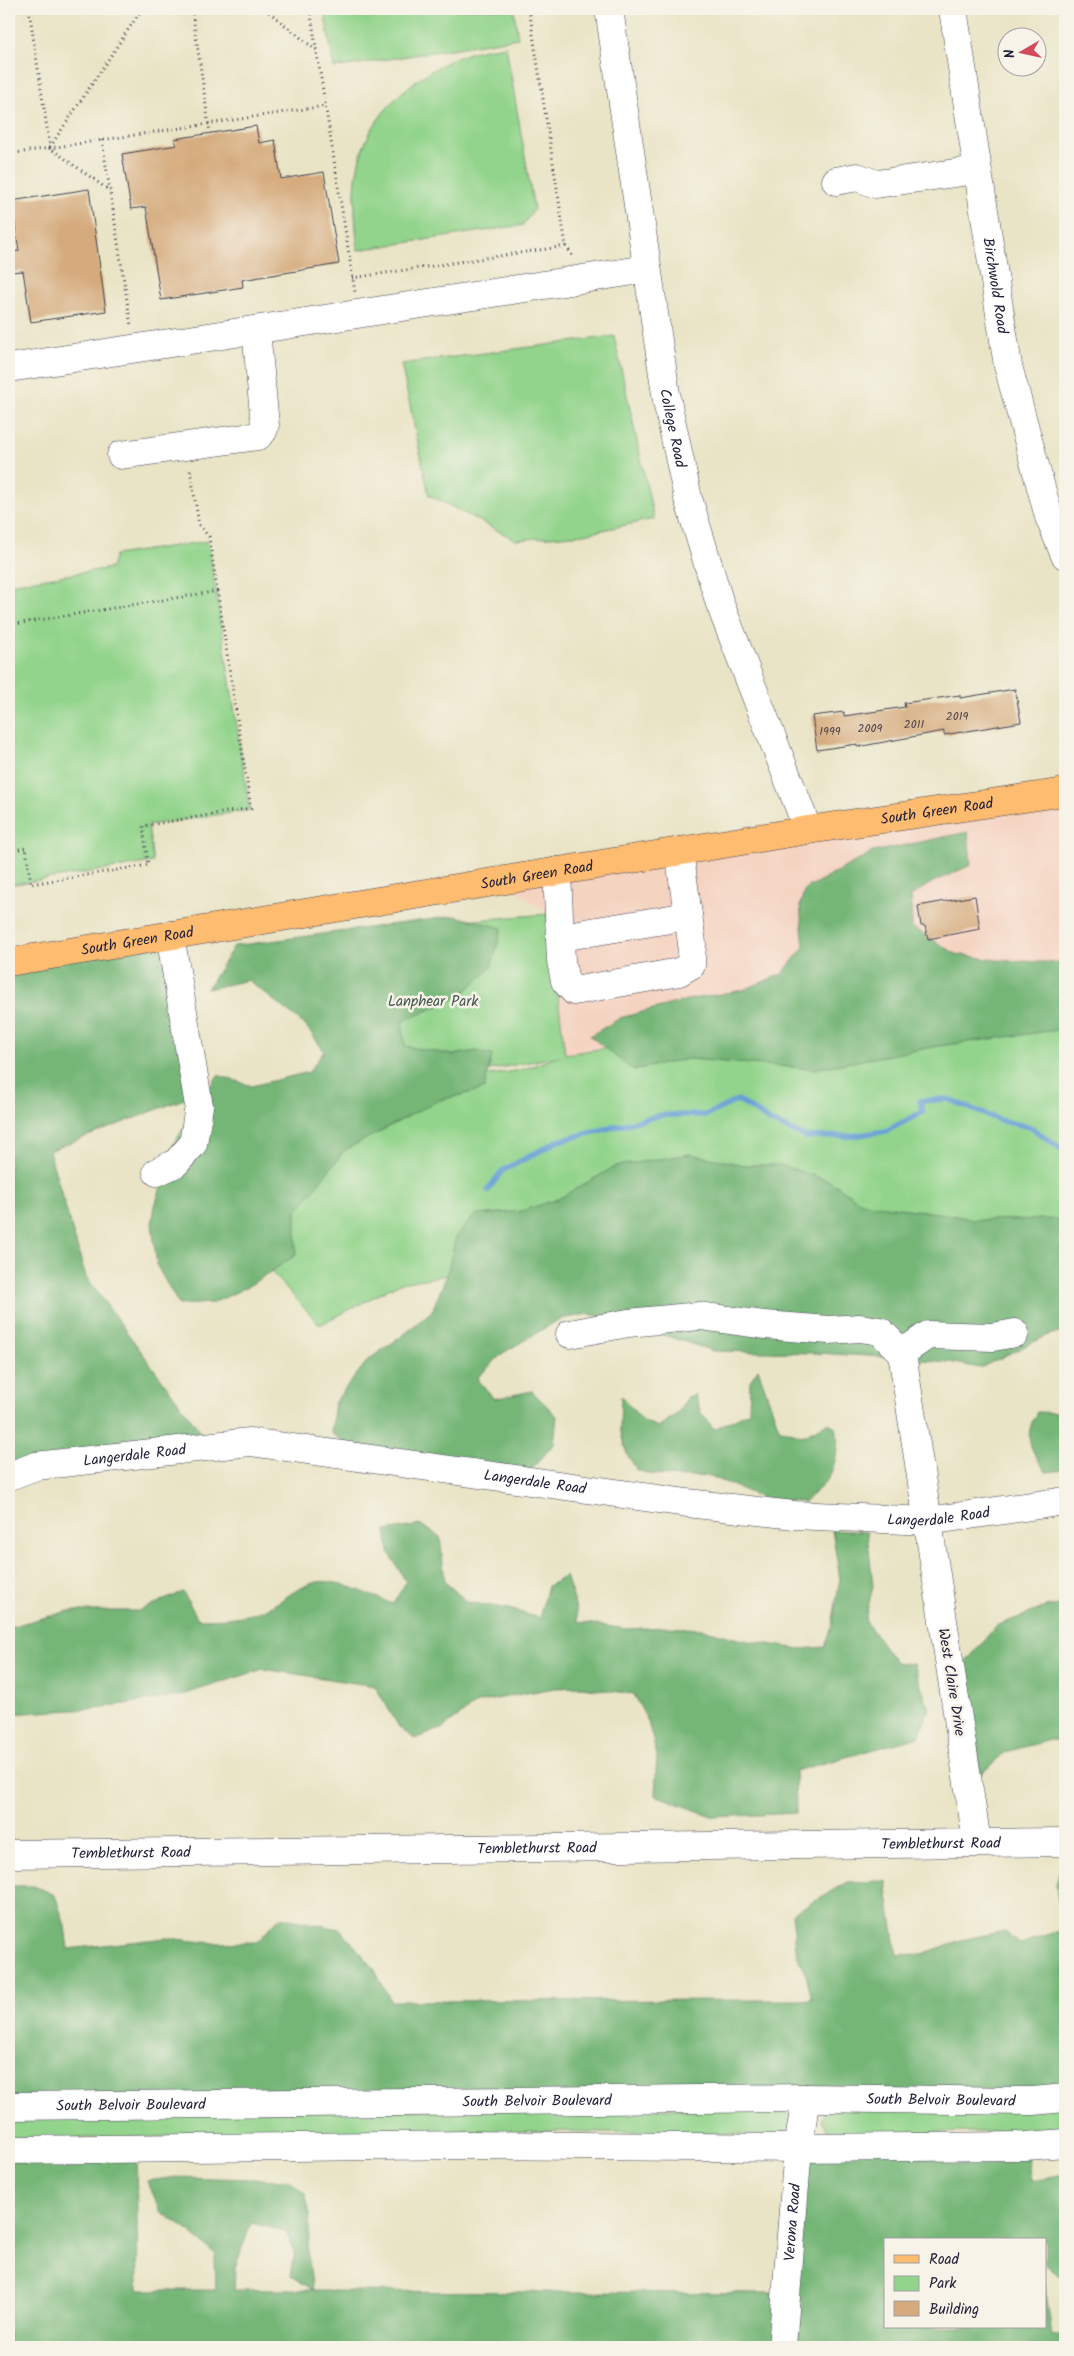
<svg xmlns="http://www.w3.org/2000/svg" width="1074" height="2356" viewBox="0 0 1074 2356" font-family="Kalam,sans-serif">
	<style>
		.built { fill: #f5d3c1 }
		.green { fill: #92d48b; stroke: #5a7b63 }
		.forest { fill: #75b677; stroke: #4c6c59; fill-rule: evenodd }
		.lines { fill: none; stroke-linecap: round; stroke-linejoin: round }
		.stream { stroke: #659fd5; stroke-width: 5.5 }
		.building { fill: #d5ab7d }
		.minor-casing { stroke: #403f50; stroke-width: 29 }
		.major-casing { stroke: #403f50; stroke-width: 29 }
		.path { stroke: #403f50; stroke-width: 3; stroke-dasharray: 1 4; stroke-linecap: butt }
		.minor { stroke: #fff; stroke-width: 28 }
		.major { stroke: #febc71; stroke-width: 28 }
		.labels { text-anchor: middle; stroke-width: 5; stroke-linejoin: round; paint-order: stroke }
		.number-label { font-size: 12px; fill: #4f444c }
		.street-label { font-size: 15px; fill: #22223b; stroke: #f7f3e8 }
		.park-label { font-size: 15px; fill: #445753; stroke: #f7f3e8 }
	</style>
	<rect width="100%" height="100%" fill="#f7f3e8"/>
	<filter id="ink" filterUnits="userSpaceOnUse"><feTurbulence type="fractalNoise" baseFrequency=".02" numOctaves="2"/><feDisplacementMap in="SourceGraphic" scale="10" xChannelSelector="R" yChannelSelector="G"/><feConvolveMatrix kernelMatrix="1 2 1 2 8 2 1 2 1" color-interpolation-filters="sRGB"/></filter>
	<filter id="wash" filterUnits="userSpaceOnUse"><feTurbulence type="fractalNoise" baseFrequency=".0096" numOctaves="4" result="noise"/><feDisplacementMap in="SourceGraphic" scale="20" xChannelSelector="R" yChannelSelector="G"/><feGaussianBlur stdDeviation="1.12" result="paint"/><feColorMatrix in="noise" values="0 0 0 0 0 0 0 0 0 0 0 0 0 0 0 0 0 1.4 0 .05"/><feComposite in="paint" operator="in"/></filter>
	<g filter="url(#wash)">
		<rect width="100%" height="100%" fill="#e9e4c5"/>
		<!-- built -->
		<path class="built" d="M1065 792V981L564 1054 548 914 502 880Z"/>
		<!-- green -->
		<path class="green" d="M324 9H514L518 38 334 68Z
			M506 46 534 209 523 225 358 250C355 220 352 191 359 162 370 111 421 69 469 53 481 49 494 48 506 46Z
			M614 336 654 519 584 534 516 540 429 495 401 364Z
			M208 541 250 810 148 825 153 862 9 885V584L111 568 115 555Z
			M548 914 565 1054 1065 981V1292L447 1275 400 1283 320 1325 216 1211 387 1091 521 1070 560 1056 368 1094 342 931Z
			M1065 2104V2131H1057L830 2134 821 2120 825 2110Z
			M782 2108 790 2112 793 2122C790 2133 783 2133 773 2135L548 2131 9 2139V2113Z"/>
		<!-- forest -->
		<path class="forest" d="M968 832 971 865 931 883 911 896 912 927 956 954 996 960 1065 963V1029L939 1046 814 1069 688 1059 633 1070 590 1036 620 1018 687 1000 743 990 782 974 804 947 800 905 805 889 873 852Z
			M455 916 502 928 491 968 460 996 402 1022 405 1046 453 1055 476 1051 492 1055 484 1089 437 1101 345 1150 296 1212V1255L247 1287 213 1303 179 1305 157 1266 152 1224 155 1206 174 1143 218 1075 252 1086 309 1072 324 1051 306 1026 248 980 207 989 234 946Z
			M170 935 197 1094 49 1151 86 1277 211 1446 9 1476V962Z
			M690 1154 745 1165H780L830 1181 862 1203 952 1215 974 1220 1065 1219V1333L1050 1334 980 1368 950 1362 869 1356 814 1353 713 1351 628 1323 589 1314 560 1319 503 1353 477 1378 494 1399 532 1391 557 1416 554 1444 531 1470 349 1445 331 1433 335 1402 368 1360 402 1336 432 1311 447 1275 456 1237 475 1215 522 1211 558 1199 616 1166Z
			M758 1369 779 1428 802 1436 828 1423 836 1427C840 1441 836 1467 827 1480 821 1488 811 1495 804 1502L768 1500 710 1476 678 1477 650 1474 637 1470 627 1454 620 1431 621 1396 643 1421 658 1427 677 1414 688 1397 695 1395 701 1413 714 1429 749 1412 750 1381Z
			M1037 1412 1065 1413V1470L1046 1472C1031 1449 1022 1439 1037 1412Z
			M421 1525 440 1537 445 1582 467 1602 509 1609 539 1618 548 1586 566 1576 574 1600 578 1622 626 1629 668 1627 702 1629 742 1640 800 1649 825 1647 832 1626 840 1579 832 1530 867 1532 873 1586 865 1620 895 1662 913 1664 929 1708 919 1737 795 1771 796 1813 714 1817 655 1795 657 1755 648 1722 634 1694 581 1687 554 1688 511 1696 477 1703 443 1728 415 1739 399 1727 375 1686 263 1669 179 1696 89 1709 9 1714V1627L69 1611H138L183 1592 198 1619C222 1619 244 1618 266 1609 284 1601 297 1586 317 1582 338 1578 373 1597 393 1604L406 1582 389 1552 386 1531Z
			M1065 1604V1741L1050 1740 1005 1752 981 1774 961 1668 996 1626 1046 1607Z
			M1064 1854H1065V1902L1058 1901 1056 1884Z
			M886 1881 897 1955 922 1954 961 1940 1004 1931 1020 1944 1065 1929V2098L9 2106V1886H34L55 1895 65 1926 68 1949 167 1938 213 1943 257 1942 280 1917 340 1929 373 1967 391 2001 802 2000 812 1999 806 1975 797 1956 792 1914 847 1882Z
			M1026 2146 1031 2180 1065 2174V2277L1058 2275 1045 2264V2240H885V2327H1045V2285L1052 2336 1065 2334V2347H9V2150L136 2149 138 2290H216L215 2254 186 2229 160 2211 148 2181 176 2177 289 2180 305 2194 310 2213 308 2255 313 2291 786 2293 798 2148ZM251 2223 285 2231 295 2251 291 2276 312 2290H234L235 2268Z"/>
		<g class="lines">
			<!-- stream -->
			<path class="stream" d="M488 1190 502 1171 558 1141 661 1115H706L738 1100 771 1122 806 1137 852 1136 886 1131 923 1112 920 1101 947 1099 1002 1121 1030 1127 1065 1151"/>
		</g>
		<g id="blocks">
			<!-- building -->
			<path class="building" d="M256 126 259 143 275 140 281 179 324 172 339 264 242 280 243 287 161 300 146 207 131 209 122 154 177 145 174 139Z
				M89 189 106 311 31 322 23 271 11 272 9 252 19 251 11 201Z
				M1015 689 1021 722 944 735V731L857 747V744L817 750 812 716 844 712V716L905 707 904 703 960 695V698Z
				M975 896 980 929 928 939 925 926H921L918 906Z"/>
		</g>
	</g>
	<g filter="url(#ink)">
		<use href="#blocks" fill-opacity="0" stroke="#403f50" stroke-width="1"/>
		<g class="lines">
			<defs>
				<g id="minor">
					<path id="s1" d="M609 9 667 401 688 498 720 604 808 830"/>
					<path id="s2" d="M953 9 1008 366 1049 517 1065 555"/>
					<path d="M836 181 857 177 876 184 977 170"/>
					<path d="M9 368 647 269"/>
					<path d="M121 455 258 436 263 431 265 425 256 330"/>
					<path d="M557 871 561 961 565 981 574 991 679 972 691 965 692 943 679 851"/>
					<path d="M561 937 688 916"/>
					<path d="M157 1172 176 1163 193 1144 199 1106 170 935"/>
					<path d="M570 1334 628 1323 700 1316 765 1325 829 1330 860 1328 880 1331 902 1353"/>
					<path id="s3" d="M9 1476 36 1466 250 1442 687 1503 794 1515 928 1521 1065 1501"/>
					<path d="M977 1842 902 1353 928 1335 993 1337 1015 1333"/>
					<path id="s4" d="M9 1854 1065 1842"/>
					<path id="s5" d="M9 2106 806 2098 1033 2101 1065 2098"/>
					<path d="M9 2150 469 2145 798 2148 1026 2146 1065 2143"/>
					<path id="s6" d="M782 2347 798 2148 806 2098"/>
				</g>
				<g id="major">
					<path id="s7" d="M9 962 808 830 1065 792"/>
				</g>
			</defs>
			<!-- minor casing -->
			<use href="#minor" class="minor-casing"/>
			<!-- major casing -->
			<use href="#major" class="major-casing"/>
			<!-- path -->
			<path class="path" d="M29 9 50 148 325 106
				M162 9C176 14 191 12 205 9
				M192 9 210 133
				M265 9 316 50
				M310 9 355 292
				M102 140 131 326
				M50 147 142 9
				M9 154 50 148 110 191
				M566 246 574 258
				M352 278 566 246 529 9
				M9 625 218 591
				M9 851 26 848 31 884 148 865 143 826 251 808 209 537 199 525 190 468"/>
			<!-- minor -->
			<use href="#minor" class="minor"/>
			<!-- major -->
			<use href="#major" class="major"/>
		</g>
	</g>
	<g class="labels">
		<!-- number labels -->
		<g class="number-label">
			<text x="957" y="720">2019</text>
			<text x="914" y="728">2011</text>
			<text x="870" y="732">2009</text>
			<text x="830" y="735">1999</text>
		</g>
		<!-- street labels -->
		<g class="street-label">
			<text dy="5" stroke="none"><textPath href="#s2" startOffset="280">Birchwold Road</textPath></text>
			<text dy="5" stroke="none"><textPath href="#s1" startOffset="424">College Road</textPath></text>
			<text dy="5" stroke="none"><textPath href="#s7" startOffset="940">South Green Road</textPath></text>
			<text dy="5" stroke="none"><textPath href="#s7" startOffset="535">South Green Road</textPath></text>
			<text dy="5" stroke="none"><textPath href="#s7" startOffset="130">South Green Road</textPath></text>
			<text dy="5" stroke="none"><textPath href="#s3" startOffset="128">Langerdale Road</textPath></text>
			<text dy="5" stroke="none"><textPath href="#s3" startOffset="532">Langerdale Road</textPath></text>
			<text dy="5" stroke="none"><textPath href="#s3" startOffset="938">Langerdale Road</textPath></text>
			<text transform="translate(952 1682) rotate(81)" y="5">West Claire Drive</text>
			<text dy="5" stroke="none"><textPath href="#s4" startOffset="932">Temblethurst Road</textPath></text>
			<text dy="5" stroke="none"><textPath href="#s4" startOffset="528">Temblethurst Road</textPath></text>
			<text dy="5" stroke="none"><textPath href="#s4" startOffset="122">Temblethurst Road</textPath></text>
			<text dy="5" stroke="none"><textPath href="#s5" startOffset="528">South Belvoir Boulevard</textPath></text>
			<text dy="5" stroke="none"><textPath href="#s5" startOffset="932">South Belvoir Boulevard</textPath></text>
			<text dy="5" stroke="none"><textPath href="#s5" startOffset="122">South Belvoir Boulevard</textPath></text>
			<text dy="5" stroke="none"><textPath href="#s6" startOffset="125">Verona Road</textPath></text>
		</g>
		<!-- park labels -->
		<g class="park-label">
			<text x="433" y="1006">Lanphear Park</text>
		</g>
	</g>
	<!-- margin -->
	<rect width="1074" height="2356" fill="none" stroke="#f7f3e8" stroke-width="30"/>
	<!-- legend -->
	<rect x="884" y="2238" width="162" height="90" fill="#f7f3e8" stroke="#a29fa3"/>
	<rect x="894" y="2255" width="25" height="8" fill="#febc71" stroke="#a29fa3"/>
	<text x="929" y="2264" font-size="15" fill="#22223b">Road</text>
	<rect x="894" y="2276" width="25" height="15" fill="#92d48b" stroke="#a29fa3"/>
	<text x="929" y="2288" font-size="15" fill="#22223b">Park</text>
	<rect x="894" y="2301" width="25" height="15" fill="#d5ab7d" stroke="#a29fa3"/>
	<text x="929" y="2314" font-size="15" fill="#22223b">Building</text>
	<!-- north arrow -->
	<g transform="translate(1022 52) rotate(261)"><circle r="24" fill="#f7f3e8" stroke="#a29fa3"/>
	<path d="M0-4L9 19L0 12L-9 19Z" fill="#d1495b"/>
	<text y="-8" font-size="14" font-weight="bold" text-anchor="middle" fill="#22223b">N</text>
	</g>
</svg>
